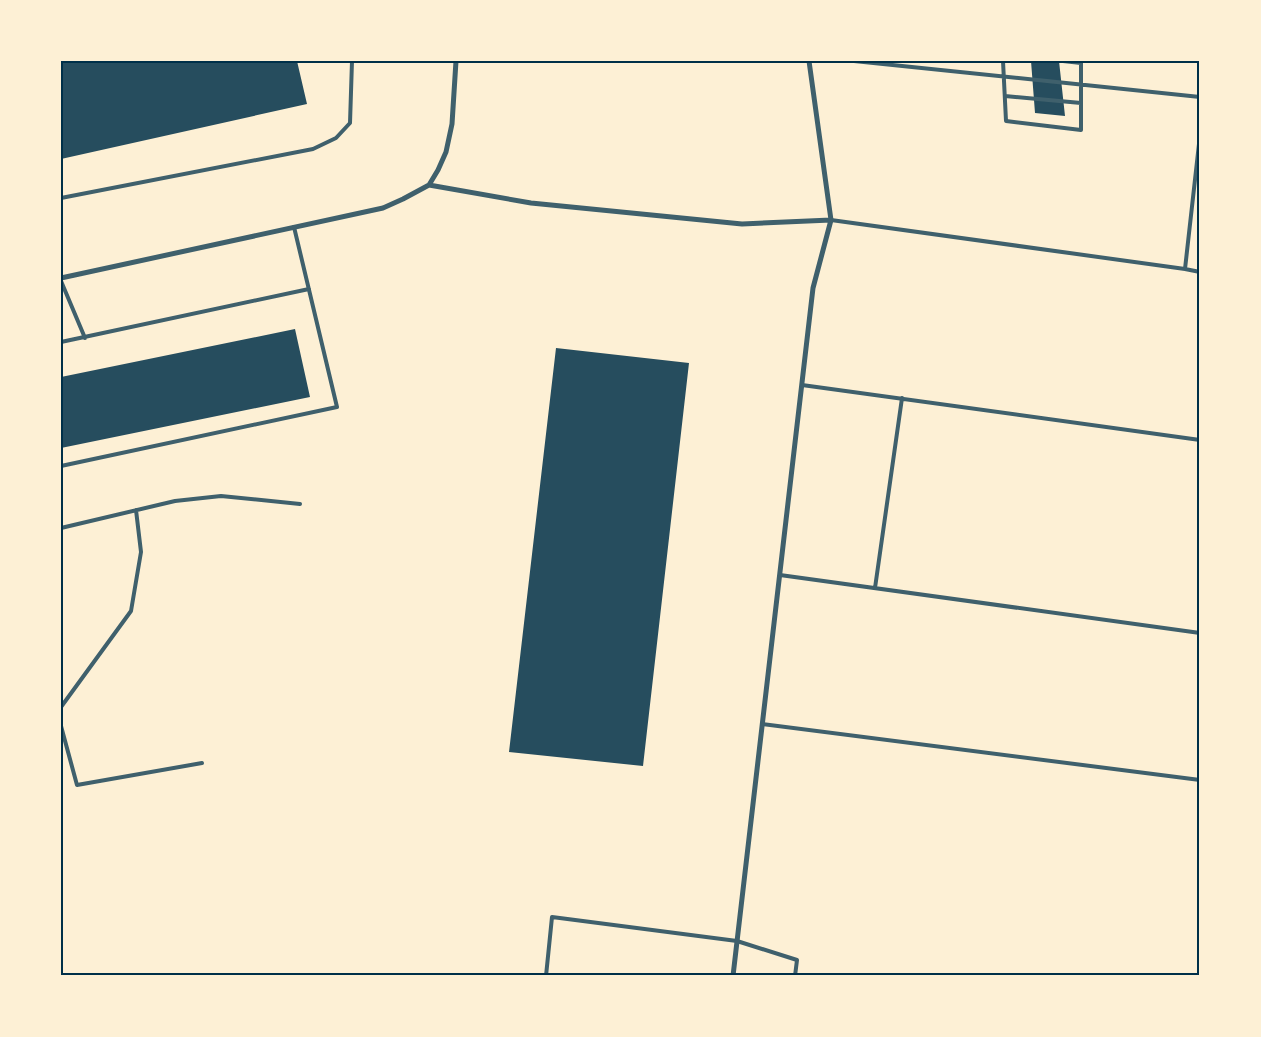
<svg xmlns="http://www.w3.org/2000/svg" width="1261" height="1037" viewBox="0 0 1261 1037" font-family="'Source Sans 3',sans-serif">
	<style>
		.building { fill: #264d5e }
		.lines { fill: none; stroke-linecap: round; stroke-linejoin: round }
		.service { stroke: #3f606c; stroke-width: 4 }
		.minor { stroke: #3f606c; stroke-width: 5 }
		.neatline { fill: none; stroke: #003049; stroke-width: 2 }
	</style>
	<rect width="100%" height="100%" fill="#fdf0d5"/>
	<!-- building -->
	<path class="building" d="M61 61H297L307 104 61 159Z
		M1031 61H1059L1065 116 1035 113Z
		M295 329 310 397 61 448V377Z
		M556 348 689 363 643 766 509 752Z"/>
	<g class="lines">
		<!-- service -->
		<path class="service" d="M854 61 1200 97
			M1003 61 1006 121 1081 130V61
			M1063 61 1081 63
			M1005 96 1081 103
			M61 198 313 149 336 138 350 123 352 61
			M831 220 1185 269 1200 272
			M1185 269 1200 135
			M61 281 85 338
			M61 342 309 289
			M802 385 1200 440
			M61 466 337 407 294 227
			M61 528 175 501 221 496 300 504
			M780 575 1200 633
			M875 588 902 398
			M61 707 131 611 141 552 136 510
			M762 724 1200 780
			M61 726 77 785 202 763
			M546 976 552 917 737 941 797 960 795 976"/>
		<!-- minor -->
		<path class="minor" d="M429 185 531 203 742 224 831 220
			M61 278 383 208 403 199 429 185 438 170 446 152 452 124 456 61
			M733 976 813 288 831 220 809 61"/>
	</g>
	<!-- border -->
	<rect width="1261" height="1037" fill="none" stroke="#fdf0d5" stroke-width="125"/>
	<rect x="62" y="62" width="1136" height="912" class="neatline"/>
</svg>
